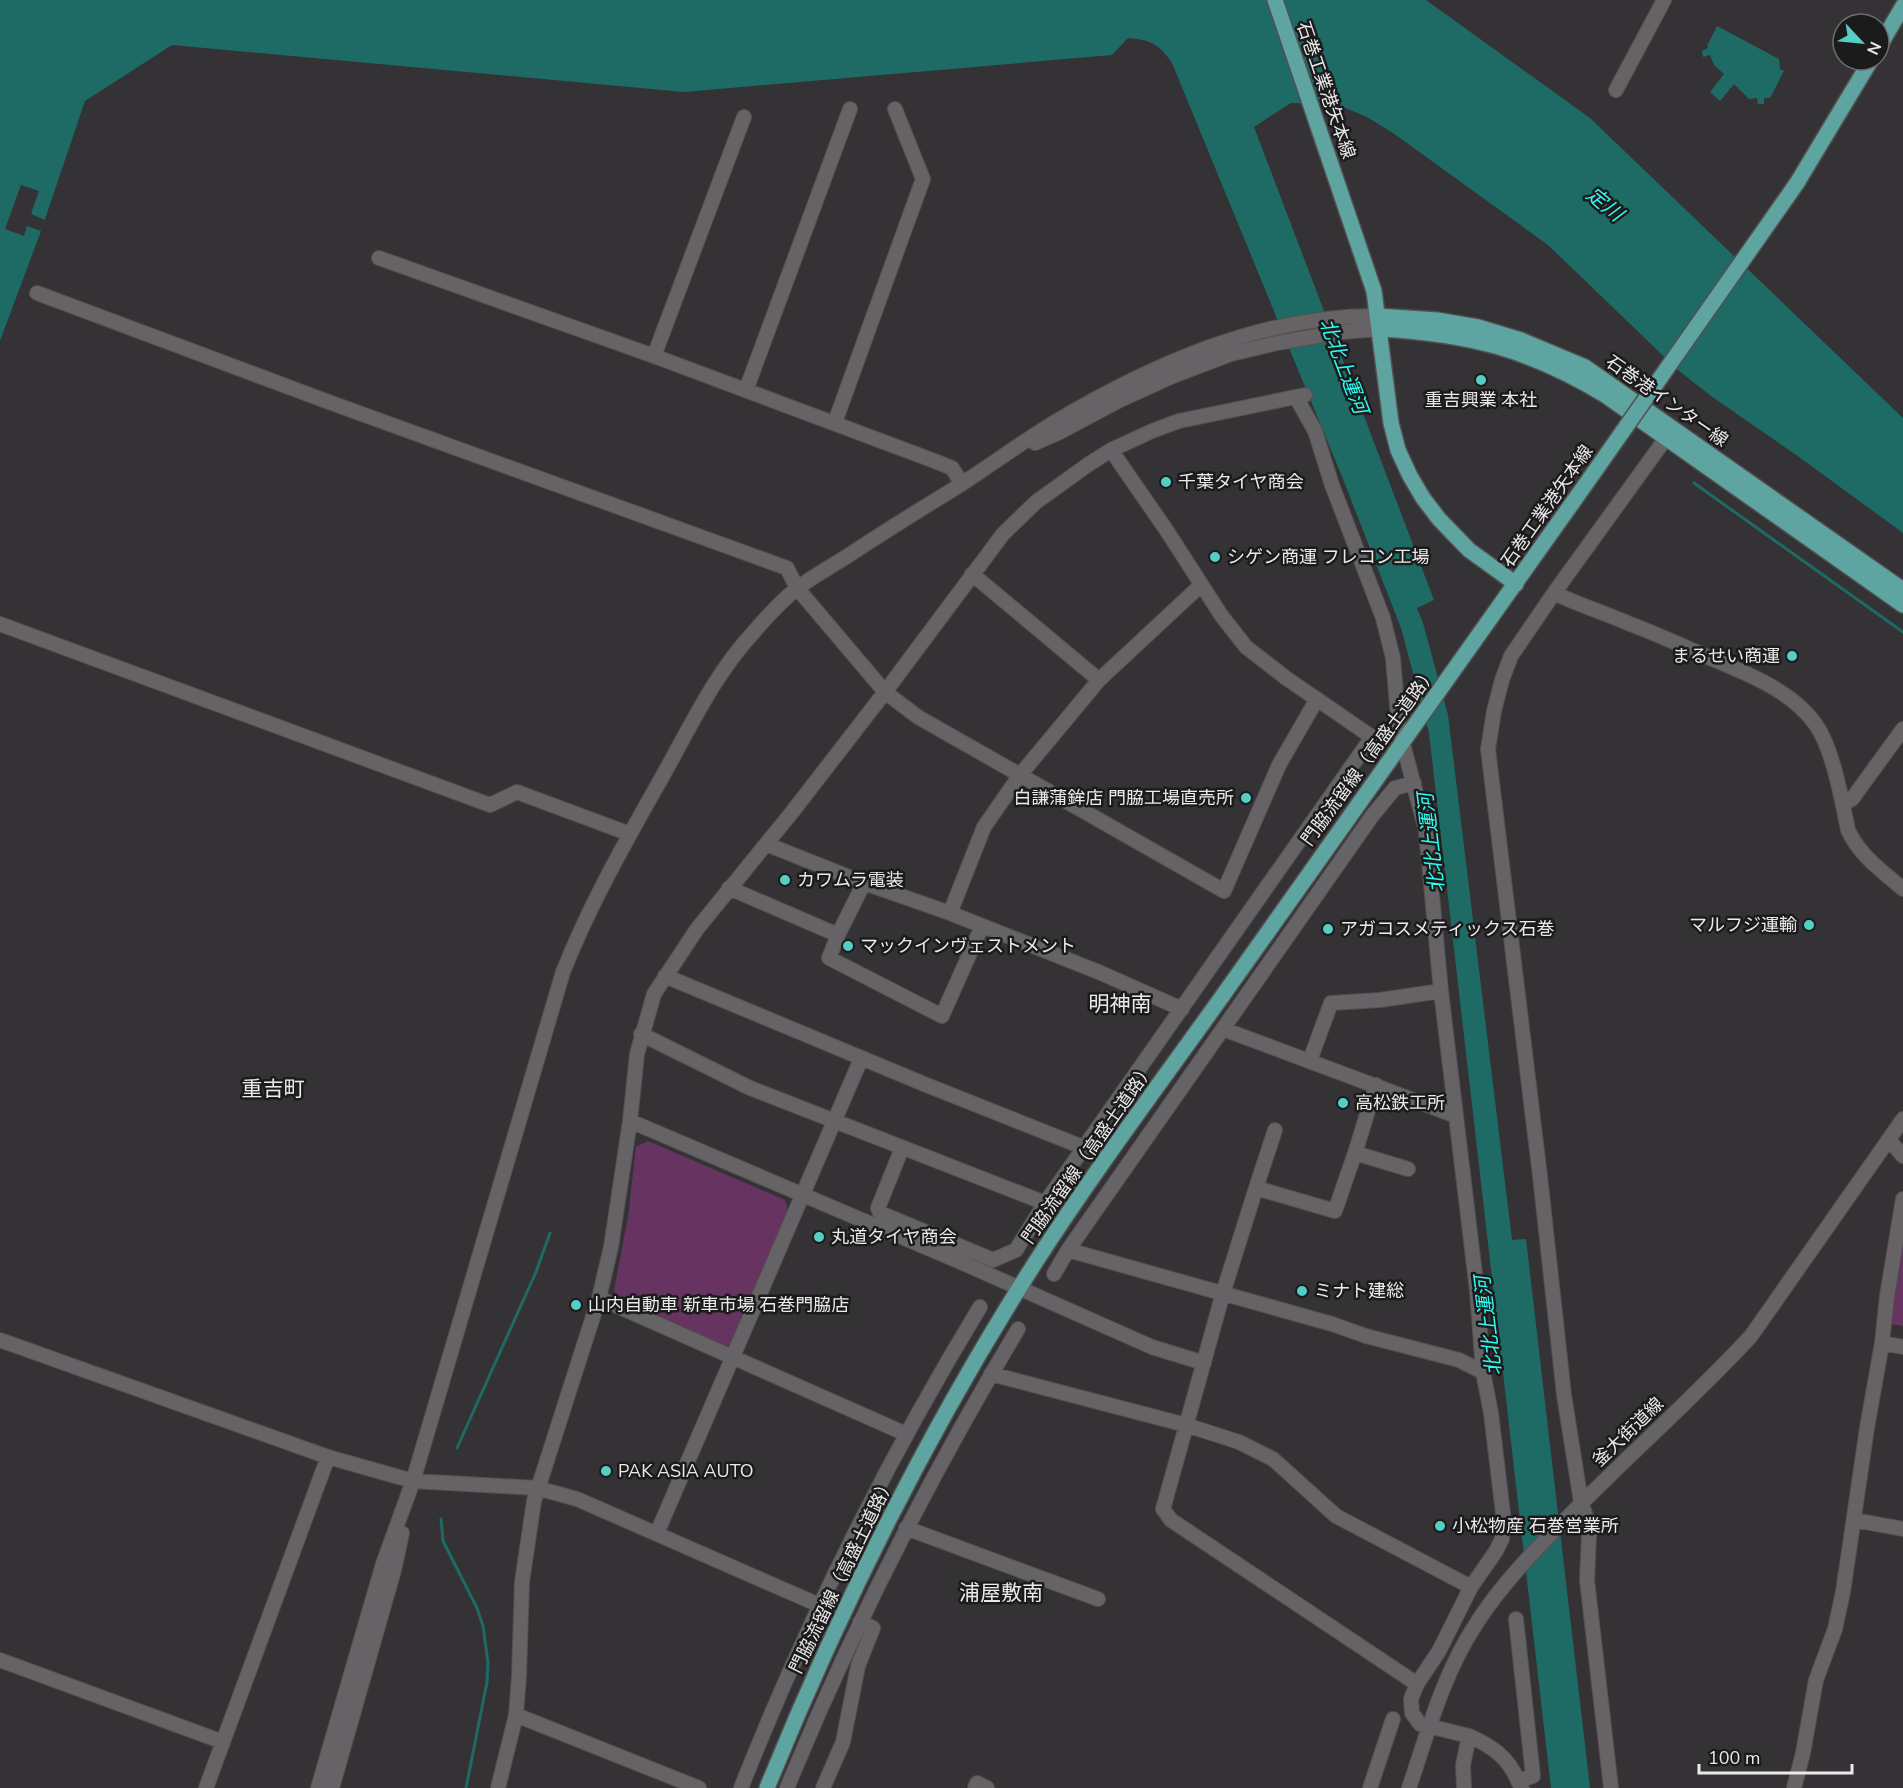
<svg xmlns="http://www.w3.org/2000/svg" width="1903" height="1788" viewBox="0 0 1903 1788" font-family="'Nunito Sans','Noto Sans JP',sans-serif">
	<style>
		.green { fill: #673361 }
		.water { fill: #1e6a65 }
		.pier { fill: #353235 }
		.lines { fill: none; stroke-linecap: round; stroke-linejoin: round }
		.stream { stroke: #1e6a65; stroke-width: 3 }
		.minor-casing { stroke: #535052; stroke-width: 16 }
		.major-casing { stroke: #535052; stroke-width: 18 }
		.minor { stroke: #666366; stroke-width: 14 }
		.major { stroke: #5ea5a1; stroke-width: 15 }
		.major-bridge-casing { stroke: #535052; stroke-width: 18; stroke-linecap: butt }
		.major-bridge { stroke: #5ea5a1; stroke-width: 15 }
		.poi-dot { fill: #55cec6; stroke: #1c1b1c; stroke-width: 2 }
		.labels { text-anchor: middle; stroke-width: 5; stroke-linejoin: round; paint-order: stroke }
		.street-label { font-size: 18px; fill: #ebe9eb; stroke: #1c1b1c }
		.poi-label { font-size: 18px; fill: #ebe9eb; stroke: #1c1b1c; text-anchor: start }
		.water-label { font-size: 20px; font-style: italic; fill: #2bfdf2; stroke: #1c1b1c }
		.quarter-label { font-size: 21px; fill: #ebe9eb; stroke: #1c1b1c }
	</style>
	<rect width="100%" height="100%" fill="#353235"/>
	<!-- green -->
	<path class="green" d="M648 1141 785 1200 789 1213 733 1343 725 1347 619 1300 614 1290 628 1217 636 1147Z
		M1903 1244V1326L1890 1324Z"/>
	<!-- water -->
	<path class="water" d="M0 0H1426L1590 118 1903 418V533L1799 457 1711 396 1678 370 1548 245 1393 133 1367 117 1338 105 1291 103 1254 127 1434 600 1417 608 1423 623 1448 715 1512 1240 1526 1239 1590 1788H1551L1429 733 1401 628 1343 479 1172 63C1159 44 1151 40 1128 38L1112 55 684 92 172 45 85 101 41 231 0 341Z
		M1717 26 1779 59 1780 69 1784 71 1770 98H1764V104H1758L1757 98 1749 99 1734 84 1720 101 1710 92 1724 74 1714 65 1710 55 1703 57 1702 51 1708 48 1707 46Z"/>
	<!-- pier -->
	<path class="pier" d="M21 185 39 191 31 214 45 220 41 231 27 226 24 236 5 229Z"/>
	<g class="lines">
		<!-- stream -->
		<path class="stream" d="M1694 483 1903 632
			M457 1448 536 1272 550 1233
			M441 1519 443 1541 477 1608 483 1626 488 1663 487 1682 466 1788"/>
		<defs>
			<path id="minor" d="M1616 90 1664 0
				M379 258 654 356 932 460 952 468 962 484
				M37 293 326 401 787 568 797 588 885 692 918 717 1224 891 1279 765 1317 699
				M654 356 744 117
				M746 390 850 109
				M1296 397 1315 431 1332 485 1383 618 1393 658 1399 729 1426 831 1441 991 1477 1291 1483 1372 1491 1413 1504 1522 1502 1539 1496 1551 1471 1587 1439 1651 1417 1684 1411 1699 1412 1713 1420 1724 1469 1736 1463 1765 1464 1788
				M835 422 923 179 895 109
				M1035 443 1060 432 1120 400 1173 376 1231 354 1277 343 1341 332 1380 329
				M972 574 1099 680
				M1554 593C1579 605 1605 613 1630 624 1657 634 1683 646 1710 658 1746 673 1793 691 1816 725 1833 749 1842 801 1848 830 1859 855 1882 871 1903 889
				M0 624 490 805 517 792 630 834
				M1843 804 1852 799 1903 729
				M766 844 864 883 950 913 1101 973 1182 1009
				M729 888 838 935 829 958 942 1016 982 926
				M950 913 984 827 1020 775 1099 680 1201 585
				M838 935 864 883
				M665 976 924 1084 1085 1148
				M1223 1029 1456 1116
				M641 1034 750 1088 1045 1203
				M1310 1060 1331 1003 1380 1000 1441 991
				M1376 1085 1355 1153 1408 1169
				M630 1121 965 1264 1152 1347 1204 1363
				M1275 1130 1256 1188 1335 1211 1355 1153
				M1889 1140 1903 1156
				M902 1148 878 1208 880 1213 993 1260 1016 1250 1045 1203 1372 737 1286 678 1246 647 1221 615 1167 531 1111 450
				M1256 1188 1223 1293 1163 1509 1171 1520 1417 1684
				M1068 1250 1332 1324 1366 1336 1459 1360 1483 1372
				M1054 1274 1068 1250 1372 816 1395 788 1414 783
				M599 1298 906 1434
				M0 1340 328 1457 413 1481 537 1488 577 1499 819 1605
				M1882 1343 1903 1347
				M991 1374 1186 1425 1239 1442 1273 1459 1336 1516 1471 1587
				M1854 1520 1903 1529
				M906 1528 1098 1599
				M657 1533 861 1059
				M1516 1619 1533 1776 1518 1781 1522 1788
				M0 1660 223 1742
				M516 1715 699 1788
				M1469 1736C1492 1746 1509 1758 1518 1781
				M206 1788 328 1457
				M318 1788 383 1564 413 1481 563 972C591 901 629 836 666 770 692 723 716 673 752 634 764 620 784 598 799 587 814 576 830 567 846 557 878 536 911 515 944 495 982 472 1017 445 1055 422 1153 364 1263 315 1378 316
				M332 1788 394 1570 402 1533
				M498 1788 516 1715 519 1676 522 1582 534 1501 599 1298 611 1247 630 1121 637 1054 654 994 697 929 793 811 885 692 1003 534 1036 502 1089 464 1111 450 1152 431 1179 421 1305 395
				M741 1788C807 1621 887 1460 980 1307
				M787 1788C852 1629 930 1476 1018 1329
				M823 1788 843 1742 858 1666 873 1628 860 1622
				M975 1788 977 1783 987 1788
				M1370 1788 1393 1719
				M1409 1788C1428 1732 1443 1674 1476 1624 1501 1585 1531 1554 1564 1521 1625 1458 1692 1400 1751 1336L1903 1119
				M1611 1788 1587 1580 1589 1535 1588 1522 1581 1502 1564 1395 1540 1176 1488 749 1494 711 1502 680 1511 656 1554 593 1666 438
				M1794 1788 1803 1753 1816 1680 1835 1629 1843 1592 1867 1428 1882 1343 1887 1296 1903 1199"/>
			<path id="major" d="M1275 0 1374 291 1391 423 1398 450 1410 476 1423 498 1439 519 1469 550 1516 584
				M1879 47 1903 6
				M1797 183 1871 60
				M1378 316 1437 320 1478 327 1521 340 1585 367 1903 590
				M1380 329C1468 334 1529 349 1605 395L1903 605
				M767 1788C841 1606 929 1429 1035 1263 1093 1173 1158 1086 1221 998 1354 809 1490 621 1623 431"/>
		</defs>
		<!-- minor casing -->
		<use href="#minor" class="minor-casing"/>
		<!-- major casing -->
		<use href="#major" class="major-casing"/>
		<!-- minor -->
		<use href="#minor" class="minor"/>
		<!-- major -->
		<use href="#major" class="major"/>
		<defs>
			<path id="major-bridge" d="M1623 431 1797 183"/>
		</defs>
		<!-- major-bridge casing -->
		<use href="#major-bridge" class="major-bridge-casing"/>
		<!-- major-bridge -->
		<use href="#major-bridge" class="major-bridge"/>
	</g>
	<!-- markers -->
	<g class="poi-dot">
		<circle cx="1481" cy="380" r="6"/>
		<circle cx="1166" cy="482" r="6"/>
		<circle cx="1215" cy="557" r="6"/>
		<circle cx="1792" cy="656" r="6"/>
		<circle cx="1246" cy="798" r="6"/>
		<circle cx="785" cy="880" r="6"/>
		<circle cx="1809" cy="925" r="6"/>
		<circle cx="1328" cy="929" r="6"/>
		<circle cx="848" cy="946" r="6"/>
		<circle cx="1343" cy="1103" r="6"/>
		<circle cx="819" cy="1237" r="6"/>
		<circle cx="1302" cy="1291" r="6"/>
		<circle cx="576" cy="1305" r="6"/>
		<circle cx="606" cy="1471" r="6"/>
		<circle cx="1440" cy="1526" r="6"/>
	</g>
	<g class="labels">
		<!-- street labels -->
		<g class="street-label">
			<text transform="translate(1326 90) rotate(71)" y="6">石巻工業港矢本線</text>
			<text transform="translate(1667 401) rotate(35)" y="6">石巻港インター線</text>
			<text transform="translate(1547 506) rotate(-55)" y="6">石巻工業港矢本線</text>
			<text transform="translate(1369 756) rotate(-54)" y="6">門脇流留線（高盛土道路）</text>
			<text transform="translate(1088 1153) rotate(-55)" y="6">門脇流留線（高盛土道路）</text>
			<text transform="translate(1628 1432) rotate(-44)" y="6">釜大街道線</text>
			<text transform="translate(842 1575) rotate(-64)" y="6">門脇流留線（高盛土道路）</text>
		</g>
		<!-- poi labels -->
		<g class="poi-label">
			<text x="1481" y="406" text-anchor="middle">重吉興業 本社</text>
			<text x="1178" y="488">千葉タイヤ商会</text>
			<text x="1227" y="563">シゲン商運 フレコン工場</text>
			<text x="1780" y="662" text-anchor="end">まるせい商運</text>
			<text x="1234" y="804" text-anchor="end">白謙蒲鉾店 門脇工場直売所</text>
			<text x="797" y="886">カワムラ電装</text>
			<text x="1797" y="931" text-anchor="end">マルフジ運輸</text>
			<text x="1340" y="935">アガコスメティックス石巻</text>
			<text x="860" y="952">マックインヴェストメント</text>
			<text x="1355" y="1109">高松鉄工所</text>
			<text x="831" y="1243">丸道タイヤ商会</text>
			<text x="1314" y="1297">ミナト建総</text>
			<text x="588" y="1311">山内自動車 新車市場 石巻門脇店</text>
			<text x="618" y="1477">PAK ASIA AUTO</text>
			<text x="1452" y="1532">小松物産 石巻営業所</text>
		</g>
		<!-- water labels -->
		<g class="water-label">
			<text transform="translate(1605 204) rotate(39)" y="7">定川</text>
			<text transform="translate(1344 366) rotate(69)" y="7">北北上運河</text>
			<text transform="translate(1431 843) rotate(-97)" y="7">北北上運河</text>
			<text transform="translate(1488 1326) rotate(-97)" y="7">北北上運河</text>
		</g>
		<!-- quarter labels -->
		<g class="quarter-label">
			<text x="1120" y="1011">明神南</text>
			<text x="273" y="1096">重吉町</text>
			<text x="1001" y="1600">浦屋敷南</text>
		</g>
	</g>
	<!-- north arrow -->
	<g transform="translate(1861 42) rotate(116)"><circle r="28" fill="#1c1b1c" stroke="#6f6d6f" stroke-width="1.5"/>
	<path d="M0-4.5L10 22L0 15L-10 22Z" fill="#55cec6"/>
	<text y="-9" font-size="16" font-weight="bold" text-anchor="middle" fill="#ebe9eb">N</text>
	</g>
	<!-- scale -->
	<path d="M1699 1764v9h153v-9" fill="none" stroke="#ebe9eb" stroke-width="3"/>
	<text x="1708" y="1764" font-size="18" fill="#ebe9eb" stroke="#1c1b1c" stroke-width="4.5" paint-order="stroke">100 m</text>
</svg>
